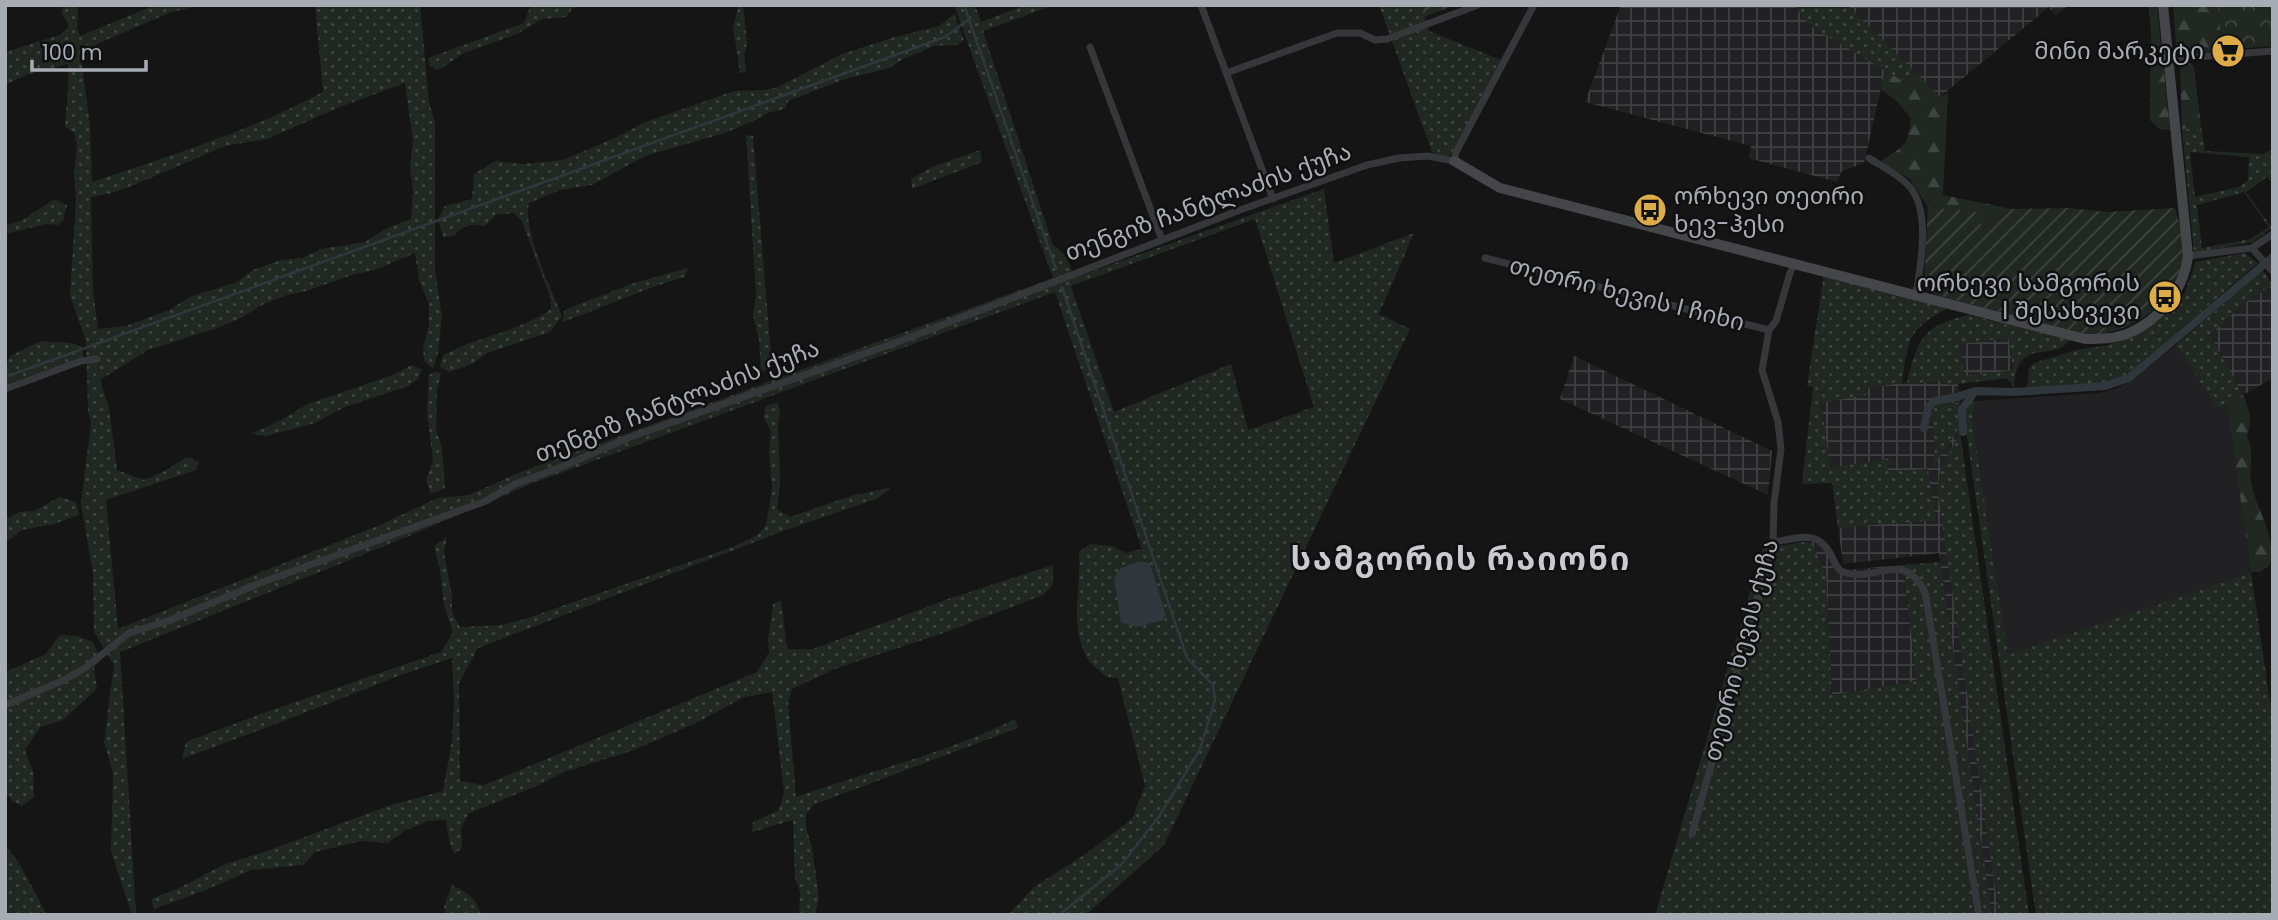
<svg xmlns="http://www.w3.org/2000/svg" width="2278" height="920" viewBox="0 0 2278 920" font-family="Poppins,'Noto Sans Georgian',sans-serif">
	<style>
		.built { fill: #212123 }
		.industrial { fill: url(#industrial-grid) }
		.grass { fill: url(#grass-dots); fill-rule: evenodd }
		.forest { fill: url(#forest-firs) }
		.park { fill: url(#park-crowns) }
		.garden { fill: url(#garden-furrows) }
		.water { fill: #2f373d }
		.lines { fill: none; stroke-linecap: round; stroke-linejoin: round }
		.stream { stroke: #2f373d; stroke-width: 2.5 }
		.canal { stroke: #2f373d; stroke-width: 8 }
		.street { stroke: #36373b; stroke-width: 7 }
		.secondary { stroke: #44464a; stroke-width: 10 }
		.labels { text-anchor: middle; stroke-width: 5; stroke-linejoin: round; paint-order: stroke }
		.poi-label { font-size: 24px; fill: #a8acb5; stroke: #101011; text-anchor: end }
		.street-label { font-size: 24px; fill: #a8acb5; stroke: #101011 }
		.district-label { font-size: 32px; font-weight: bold; letter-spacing: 2px; fill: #c9cbd1; stroke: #101011 }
	</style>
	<defs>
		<pattern id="industrial-grid" width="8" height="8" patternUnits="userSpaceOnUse" patternTransform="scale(1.75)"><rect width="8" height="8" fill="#212123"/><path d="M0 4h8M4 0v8" fill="none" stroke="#3e3f41"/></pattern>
		<pattern id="grass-dots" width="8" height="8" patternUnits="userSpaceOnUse" patternTransform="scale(1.75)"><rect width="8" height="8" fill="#212822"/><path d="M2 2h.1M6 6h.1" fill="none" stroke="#3e4440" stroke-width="1.8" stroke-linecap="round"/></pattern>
		<pattern id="forest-firs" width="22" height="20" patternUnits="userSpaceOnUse" patternTransform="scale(1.75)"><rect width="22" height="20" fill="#212822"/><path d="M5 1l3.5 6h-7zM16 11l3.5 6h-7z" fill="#3e4440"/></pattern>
		<pattern id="park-crowns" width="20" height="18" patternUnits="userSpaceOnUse" patternTransform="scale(1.75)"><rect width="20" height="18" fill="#212822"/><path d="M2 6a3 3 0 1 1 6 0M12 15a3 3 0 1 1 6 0" fill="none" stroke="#3e4440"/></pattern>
		<pattern id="garden-furrows" width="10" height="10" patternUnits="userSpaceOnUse" patternTransform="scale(1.75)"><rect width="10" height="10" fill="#212822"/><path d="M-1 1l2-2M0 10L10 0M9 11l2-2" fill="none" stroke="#3e4440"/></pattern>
	</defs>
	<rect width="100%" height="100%" fill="#151516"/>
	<!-- built -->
	<path class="built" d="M2176 345 2217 408 2227 405 2251 572 2008 656 1972 418 1976 401 2099 393 2118 388 2134 379Z"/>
	<!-- industrial -->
	<path class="industrial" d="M1621 5H1794L1809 25 1885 70 1864 163 1841 172 1837 182 1749 158 1751 146 1585 102Z
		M1847 5H2069L2055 15 2049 7 1940 97Z
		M2273 285V378L2243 395 2210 335 2243 304Z
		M2009 338 2014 388 2007 378 1958 384 1961 401 1958 413 1960 433 1939 477 2000 915H1991L1939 553 1843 564 1821 402 1866 395V388L1907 382 1913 384 1964 377 1960 344Z
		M1574 356 1772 451 1768 495 1560 399Z
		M1805 542H1814L1824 548 1844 570 1903 565 1917 681 1832 695 1826 575Z"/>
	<!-- grass -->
	<path class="grass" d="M63 5H78L77 29 80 36 155 5H200L169 13 99 43 81 59 90 125 92 182C170 156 250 131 323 92L315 5H420L429 103 435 122V269L442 317 438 353 433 369 424 360 423 348 429 324V304L419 280 415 253 375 270 352 275 306 291 287 295 264 304 241 318 217 328 148 350 100 380 109 408 117 470 144 480 163 472 187 457 199 462 196 470 106 500 118 629 380 525 438 498 469 495 521 472 1053 278 954 5H975L981 22 1026 5H1054L983 31 1053 245C1070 256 1066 263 1076 277L1324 189 1334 263 1414 233 1379 314 1410 329 1164 845 1086 915H1008L1034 887 1084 855 1132 819 1145 786 1118 678 1106 677C1101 672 1094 667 1090 662 1067 629 1082 589 1079 552L1090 544 1112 546 1126 553 1142 549 1055 292 531 484 392 543 120 652 136 914 132 915 111 851 113 773 104 742 114 665 94 632 93 574 81 504 91 423 88 411 86 341 70 296 76 200 74 175 77 144 74 133 65 126C66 105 70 85 68 64L26 75 5 85V52L60 35 69 26 62 13ZM405 83 413 141 410 166 413 190 411 219 387 228 365 242 321 249 302 258 281 260 253 270 237 282 190 297 169 310 126 326 98 329 93 290 91 197 112 193 134 185 225 146 267 139 340 107ZM1255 219 1314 407 1248 430 1231 364 1114 412 1071 286ZM1150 563 1166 615 1162 621C1144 623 1140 632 1121 622Z
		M531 5H581L572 9 566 17 542 19 517 34 464 53 440 69 437 70 430 65 428 58 524 23Z
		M739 5H743L747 43 744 56 746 72 740 73 733 26Z
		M1379 5H1420L1429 31 1501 60 1451 155 1446 157 1432 152Z
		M1794 5H1847L1914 71 1904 82 1809 25Z
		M954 14 964 40 957 45 934 46 905 58 889 68 845 79 788 101 785 109 767 113 756 120 725 133 645 156 592 185 560 190 529 203C522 230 551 288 562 316L550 332 487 353 472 364 449 372 440 367 443 355C478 336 519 332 551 309V299L522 221 513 213 496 215 485 226C470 223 464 225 454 236L443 237 438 219 445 206 472 199 474 174 495 161 522 164 563 160 617 137 643 123 734 91 765 90 778 87 842 54 895 37 939 26Z
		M2201 127 2205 151 2263 154 2273 149V184L2267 177 2246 192 2272 228 2253 242 2194 253 2182 129ZM2190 152 2249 157 2248 180 2239 187 2195 197ZM2244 192 2269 227 2250 239 2202 248 2197 205Z
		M746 135 753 136 772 367 761 372 759 339 753 316 756 294Z
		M980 150 982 162 912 189 911 179 932 167Z
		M54 199 67 205 63 221 58 225 46 224 5 234V226L23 220Z
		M2245 253 2258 263 2128 374 2111 382 2027 387 2029 369 2034 363 2077 350 2108 345 2132 336 2156 322 2183 297 2196 262Z
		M688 268 684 277C643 289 604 307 563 322L564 311 569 308 634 283Z
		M2263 270 2273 285 2243 304 2210 335 2243 395 2227 405 2217 408 2176 345Z
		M1824 273 1948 308C1906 331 1909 338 1902 383L1866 388 1867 395 1821 403 1830 468 1892 458 1893 465H1887L1888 471 1928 469 1936 520 1838 528 1833 483 1802 484 1813 387 1807 386Z
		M1969 315 2070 340C2050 364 2016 335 2014 388L2007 378 1949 385 1940 380 1913 384 1907 382C1918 339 1923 325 1969 315ZM2009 338 2013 370 1964 376 1960 344Z
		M41 341C58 344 67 339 83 348V357L5 385V368L10 356Z
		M411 365 422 369 418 379 408 386 345 407 315 423 266 436 251 434 281 420 308 404 395 374Z
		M435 372 441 373 437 391 436 429 442 448 445 488 431 494 426 480 433 461 427 412 429 375Z
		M1976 401 1972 418 2008 655 2251 572 2273 722V915H2036L1965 423 1964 409 1969 402Z
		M777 402 780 411 778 423 780 484 777 509 790 517 851 496 892 487 876 499 786 530 478 648 459 683 460 781 484 785 757 672 769 653 768 639 773 604 781 600 787 649H813L948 599 1053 565V584L1043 595 944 633 837 668 792 689 788 703 796 797C869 771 945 754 1015 719L1018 728 813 805 806 815V828L812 847 819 898 815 915H799L800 892 795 878 793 820 752 832 753 822 779 810 784 792 772 692 744 697 700 721 634 750 564 772 541 784 468 814 461 828 462 848 454 854 449 840 446 820 429 821 406 830 387 843 362 841 315 852 303 865 251 870 206 890 154 909 151 899 179 888 225 864 264 852 391 805 443 791 452 740 454 700 452 658 401 675 281 722 182 759 186 742 269 711 441 652 453 632 444 606 440 569 434 546 447 537 444 552 452 597V613L460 627 501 625 522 620 735 546 759 534 766 525 772 489 769 452 771 432 764 418 765 407Z
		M1958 403 1960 426 1933 467 1935 448 1931 408 1937 404Z
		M1960 433 2029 915H1999L1937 487 1941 468Z
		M60 497 76 502 79 515 54 524 22 530 5 543V519L20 512 34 511Z
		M1805 542 1813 546 1826 575 1832 695 1917 681 1903 565 1940 562 1992 915H1655L1763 548Z
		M60 635 77 636 93 642 101 660 94 667 97 689 63 720 40 727 25 750 33 772 34 797 22 806 12 801 5 791V699L8 697H5V672L46 654Z
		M5 845 18 861 47 915H5Z
		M452 885C465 891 479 900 481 915H446L444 907Z"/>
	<!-- forest -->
	<path class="forest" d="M2148 5H2157L2170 130 2159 129 2150 120 2151 30Z
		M2173 5H2218L2222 50 2177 55Z
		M2188 60 2194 67 2201 127 2182 129 2180 62Z
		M1885 70 1904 82 1914 71 1940 97 1948 93 1943 195 2012 209 1981 229 1978 212 1928 207 1910 179 1879 162C1902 147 1908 148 1911 119L1899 103 1881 89Z
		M2243 395C2250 411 2252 420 2247 437 2256 456 2247 468 2252 486 2258 513 2278 539 2269 566L2260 572H2251L2227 405Z"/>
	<!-- park -->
	<path class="park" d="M2218 5H2273V46L2222 50Z"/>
	<!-- garden -->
	<path class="garden" d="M1420 5H1455L1424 17Z
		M1928 207 1979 212 1982 229 2012 209 2070 208 2107 212 2175 208C2178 222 2186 241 2185 256 2185 261 2182 267 2180 271 2167 310 2127 334 2088 335L1933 294 1926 289 1924 281Z"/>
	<!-- water -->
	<path class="water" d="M1140 561 1150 563 1166 615 1162 621C1144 623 1140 632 1121 622L1114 578 1121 568Z"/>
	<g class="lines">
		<!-- stream -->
		<path class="stream" d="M964 5 1056 269
			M5 377 945 37 969 19
			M1059 915 1122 864 1160 815 1200 749 1215 700 1213 685 1187 658 1062 287"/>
		<!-- canal -->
		<path class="canal" d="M1924 428 1928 408 1934 401 1957 397 1975 391 2014 392 2105 386 2129 378 2273 257
			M1963 432 1962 409 1973 394"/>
		<!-- street -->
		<path class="street" d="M1201 5 1273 199
			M1090 47 1162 240
			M2170 59 2273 51
			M1226 73 1337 33H1360L1375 40 1387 39 1478 5
			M1869 158C1881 166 1895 173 1906 183 1932 206 1921 263 1916 294
			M2252 248 2273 272
			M2188 256 2252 248 2273 234
			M1485 258 1769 330
			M5 389 81 361 97 359
			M1773 542C1801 538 1819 528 1833 559 1836 564 1837 570 1843 572 1875 584 1903 548 1925 592L1979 915
			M5 705 62 681 85 668 129 633 168 621 260 583 486 501 515 484 559 468 628 438 903 340 1240 210 1367 165 1399 158 1428 156 1454 161 1456 152 1534 5
			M1692 834 1773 542 1774 503 1781 449 1778 422 1762 370 1769 330 1776 321 1790 273 1795 263"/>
		<!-- secondary -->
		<path class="secondary" d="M1454 161 1500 188 2085 339C2100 339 2115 339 2129 333 2160 320 2184 289 2188 256L2163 5"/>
	</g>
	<!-- icons -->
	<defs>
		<symbol id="supermarket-disc" viewBox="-11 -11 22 22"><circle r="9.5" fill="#dcac47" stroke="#101011"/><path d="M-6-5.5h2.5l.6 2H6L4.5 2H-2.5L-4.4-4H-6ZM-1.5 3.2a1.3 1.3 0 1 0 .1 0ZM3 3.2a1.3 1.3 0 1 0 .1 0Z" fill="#111"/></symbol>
		<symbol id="bus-disc" viewBox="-11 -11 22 22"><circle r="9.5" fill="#dcac47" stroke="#101011"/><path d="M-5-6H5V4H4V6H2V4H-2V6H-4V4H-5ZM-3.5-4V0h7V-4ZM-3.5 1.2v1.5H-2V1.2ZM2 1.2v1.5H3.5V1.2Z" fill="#111"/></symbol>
	</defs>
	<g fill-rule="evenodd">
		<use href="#supermarket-disc" x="2209" y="32" width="38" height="38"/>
		<use href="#bus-disc" x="1631" y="191" width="38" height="38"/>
		<use href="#bus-disc" x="2146" y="278" width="38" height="38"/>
	</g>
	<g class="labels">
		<!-- poi labels -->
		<g class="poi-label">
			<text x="2204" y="59">მინი მარკეტი</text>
			<text x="1674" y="204" text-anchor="start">ორხევი თეთრი<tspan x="1674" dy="28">ხევ-ჰესი</tspan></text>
			<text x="2140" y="291">ორხევი სამგორის<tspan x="2140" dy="28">I შესახვევი</tspan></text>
		</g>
		<!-- street labels -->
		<g class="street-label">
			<text transform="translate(1208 202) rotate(-20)" y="8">თენგიზ ჩანტლაძის ქუჩა</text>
			<text transform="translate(1627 294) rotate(14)" y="8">თეთრი ხევის I ჩიხი</text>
			<text transform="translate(677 401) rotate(-21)" y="8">თენგიზ ჩანტლაძის ქუჩა</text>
			<text transform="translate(1741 650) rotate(-75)" y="8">თეთრი ხევის ქუჩა</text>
		</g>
		<!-- district labels -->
		<g class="district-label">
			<text x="1461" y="570">სამგორის რაიონი</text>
		</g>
	</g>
	<!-- border -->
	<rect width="2278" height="920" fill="none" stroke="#a8acb5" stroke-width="14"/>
	<!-- scale -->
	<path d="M32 60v10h114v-10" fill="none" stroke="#a8acb5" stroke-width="3.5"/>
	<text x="42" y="60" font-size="21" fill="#a8acb5" stroke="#101011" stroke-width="5" paint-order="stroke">100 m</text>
</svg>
